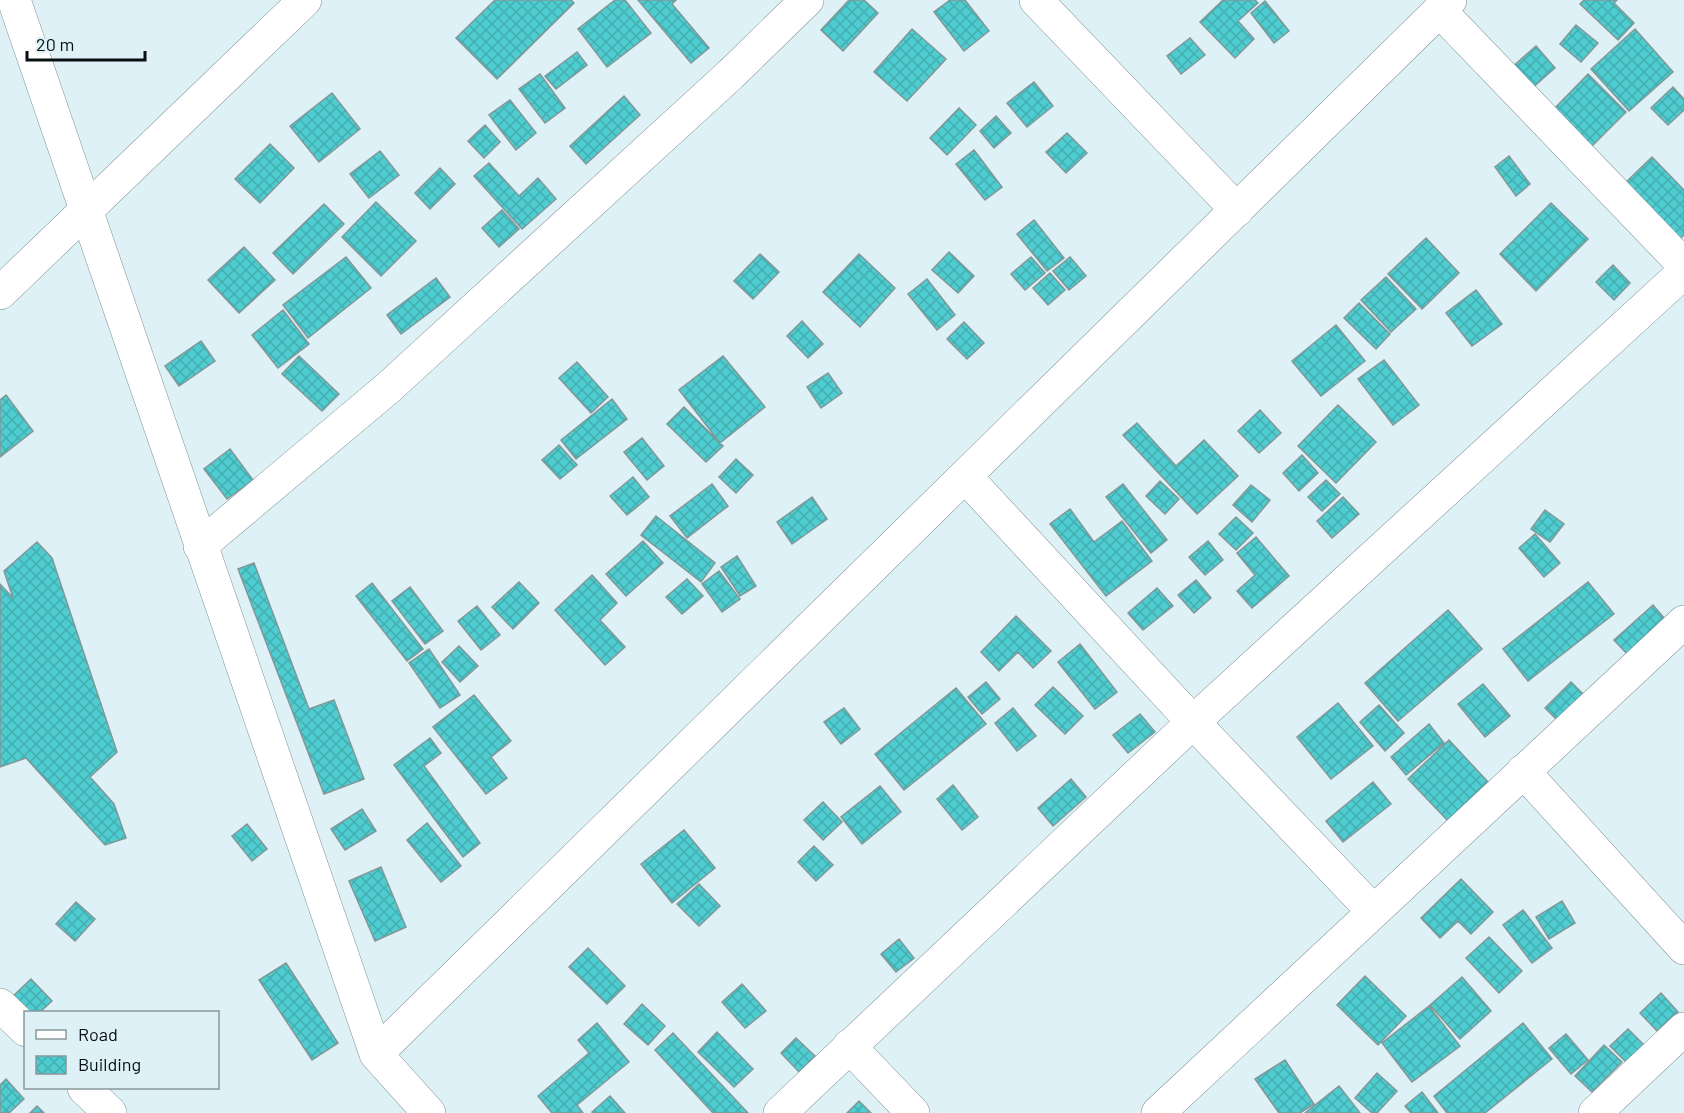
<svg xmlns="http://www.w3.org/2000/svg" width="1684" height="1113" viewBox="0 0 1684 1113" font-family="Barlow,sans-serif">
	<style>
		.building { fill: url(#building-cross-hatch); stroke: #849797; stroke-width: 1.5 }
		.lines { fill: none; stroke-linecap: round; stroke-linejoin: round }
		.street-casing { stroke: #7f9196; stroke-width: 34 }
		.primary-casing { stroke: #7f9196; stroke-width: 34 }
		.street { stroke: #fff; stroke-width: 33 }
		.primary { stroke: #fff; stroke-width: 33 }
	</style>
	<defs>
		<pattern id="building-cross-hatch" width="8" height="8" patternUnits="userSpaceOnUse" patternTransform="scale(1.5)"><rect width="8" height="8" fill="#4ecccf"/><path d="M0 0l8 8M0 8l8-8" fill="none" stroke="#43aeb1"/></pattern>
	</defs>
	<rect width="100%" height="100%" fill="#def1f7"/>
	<!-- building -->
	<path class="building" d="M495 0H571L574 3 497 79 456 38Z
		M615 0H625L651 33 607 67 578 29Z
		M638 0H676L672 4 709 48 691 63Z
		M849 0H864L878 13 843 51 821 30Z
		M950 0H965L989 31 964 51 934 12Z
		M1223 0H1255L1258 3 1238 21 1254 39 1235 58 1200 22Z
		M1584 0H1617L1614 3 1634 23 1618 40 1580 4Z
		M1265 1 1289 31 1274 43 1251 13Z
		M1576 25 1598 43 1581 62 1560 44Z
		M912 29 946 59 907 101 874 72Z
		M1635 29 1673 72 1629 111 1591 69Z
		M1190 38 1205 55 1181 74 1167 56Z
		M1536 46 1555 68 1530 90 1510 69Z
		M577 52 587 65 556 89 545 76Z
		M540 74 565 108 545 123 519 89Z
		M1588 74 1626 112 1590 148 1552 111Z
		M1034 82 1053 106 1027 127 1007 103Z
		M1673 87 1684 99V110L1668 125 1651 108Z
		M332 93 360 129 319 162 290 126Z
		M624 96 640 115 586 164 570 146Z
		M510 100 536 133 516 150 489 115Z
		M959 108 976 125 947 155 930 138Z
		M996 116 1011 133 994 148 980 131Z
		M485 125 500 142 484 158 468 141Z
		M1067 133 1087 153 1066 173 1046 152Z
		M270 144 294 168 260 203 235 179Z
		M974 150 1002 187 985 200 956 164Z
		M380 151 399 175 369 198 350 174Z
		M1509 156 1530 184 1516 196 1495 167Z
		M1652 157 1684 190V235L1678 240 1624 184Z
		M489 163 519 196 538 178 556 199 522 229 474 176Z
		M440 168 455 184 430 209 415 193Z
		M376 202 416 241 381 276 342 237Z
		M1551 203 1588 239 1536 291 1500 254Z
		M324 204 344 224 293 274 273 253Z
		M502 210 519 229 499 247 482 228Z
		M1034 220 1064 258 1047 271 1017 234Z
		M1426 238 1459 273 1422 309 1388 274Z
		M244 247 275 280 239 313 208 280Z
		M949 252 974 276 958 293 932 270Z
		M760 254 779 272 753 299 734 281Z
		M859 254 895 288 860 327 823 292Z
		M346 257 371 288 308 338 283 305Z
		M1031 257 1045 273 1025 290 1011 274Z
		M1070 257 1086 276 1069 290 1053 271Z
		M1613 265 1630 283 1614 300 1596 282Z
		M1050 273 1065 290 1048 305 1033 288Z
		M1386 277 1416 309 1391 332 1361 300Z
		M436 278 450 297 401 334 387 315Z
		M927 279 955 315 937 330 908 294Z
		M1476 290 1502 324 1472 346 1446 313Z
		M1359 303 1390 334 1376 349 1344 318Z
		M283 310 309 344 278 368 252 335Z
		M802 321 823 344 808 358 787 336Z
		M964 322 984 343 967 359 947 339Z
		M1336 325 1365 361 1321 396 1292 361Z
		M201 341 215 361 179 386 165 366Z
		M299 356 339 394 322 411 282 374Z
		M723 356 765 407 720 443 679 390Z
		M1384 360 1419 405 1393 425 1358 379Z
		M577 362 608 397 591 413 559 378Z
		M828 373 842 393 821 408 807 387Z
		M6 395 33 431 0 457V400Z
		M612 399 627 419 576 459 561 440Z
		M1338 405 1376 442 1336 483 1298 446Z
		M684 407 723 446 706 462 667 424Z
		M1260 410 1281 433 1259 453 1238 431Z
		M1137 423 1176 466 1204 440 1238 476 1197 514 1123 435Z
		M642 438 664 466 647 480 624 452Z
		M559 445 577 465 560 479 542 460Z
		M230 449 253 480 227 499 204 469Z
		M1302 455 1318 473 1299 491 1283 473Z
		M736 459 753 475 736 493 719 477Z
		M633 477 649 497 627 515 610 496Z
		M1326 480 1340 494 1322 511 1308 497Z
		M1160 481 1179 499 1165 514 1146 496Z
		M712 484 728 506 687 538 670 516Z
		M1123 484 1167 540 1151 553 1106 497Z
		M1251 485 1270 500 1252 522 1233 505Z
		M812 497 827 519 792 544 777 522Z
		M1343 497 1359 514 1332 538 1317 521Z
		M1070 509 1094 542 1122 521 1152 561 1106 596 1050 524Z
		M1545 510 1564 524 1550 542 1531 529Z
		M656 516 715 563 701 582 641 535Z
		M1236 517 1253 533 1236 550 1219 534Z
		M1535 534 1560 563 1544 577 1519 548Z
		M1256 537 1289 576 1252 608 1237 591 1255 575 1237 553Z
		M643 541 663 563 626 596 606 574Z
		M1208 541 1223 560 1205 575 1189 557Z
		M37 542 52 558 117 752 90 777 114 804 126 838 105 845 26 758 0 767V584L13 598 4 571Z
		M737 556 756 586 740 596 721 567Z
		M254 563 309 709 334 700 364 779 324 794 238 569Z
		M719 571 740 599 722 612 702 584Z
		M592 575 617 603 600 620 625 647 605 665 555 610Z
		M687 579 703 596 682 614 666 597Z
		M1196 580 1211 598 1194 613 1178 595Z
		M519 582 539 603 513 629 492 607Z
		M1588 582 1614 614 1528 681 1503 649Z
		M372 583 423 649 407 661 356 596Z
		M410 587 443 631 425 644 392 601Z
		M1157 588 1173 606 1143 630 1128 613Z
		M1653 605 1670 625 1631 658 1614 640Z
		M477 606 500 635 481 650 458 621Z
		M1448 610 1482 649 1398 721 1365 683Z
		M1016 616 1051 651 1033 668 1018 652 999 671 981 652Z
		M1080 644 1117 692 1095 709 1058 662Z
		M459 646 478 666 460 682 442 662Z
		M429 649 460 695 440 708 409 663Z
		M986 682 1000 699 982 714 968 697Z
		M1571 682 1585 696 1559 722 1545 708Z
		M1483 684 1510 716 1485 737 1458 704Z
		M1053 687 1083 716 1065 734 1035 705Z
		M956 688 986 724 904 790 875 754Z
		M474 695 511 741 491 757 507 778 486 794 433 727Z
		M1338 703 1373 746 1331 779 1297 737Z
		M1379 705 1404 733 1385 751 1360 722Z
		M844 708 860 729 841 744 824 722Z
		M1013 708 1036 736 1017 751 995 723Z
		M1140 714 1155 732 1128 753 1113 735Z
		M1429 724 1444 743 1406 775 1391 757Z
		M430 738 441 753 424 766 480 843 463 857 394 765Z
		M1449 740 1488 782 1448 821 1408 779Z
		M1071 779 1086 797 1053 826 1038 808Z
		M1373 782 1391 804 1343 842 1326 821Z
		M953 785 978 817 962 830 937 799Z
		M880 786 901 812 862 844 841 817Z
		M823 802 842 822 823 840 804 820Z
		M362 809 376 831 345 850 331 829Z
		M427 823 461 866 441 882 407 840Z
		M247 824 267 849 252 861 232 836Z
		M684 830 715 868 672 903 641 864Z
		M814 846 833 865 816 881 798 862Z
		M381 867 406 927 375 941 349 881Z
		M1461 879 1493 912 1471 934 1458 921 1440 938 1421 918Z
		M699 884 720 906 699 926 677 904Z
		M1562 901 1575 923 1549 939 1536 917Z
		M76 902 95 919 75 941 56 924Z
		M1523 910 1552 948 1532 963 1503 925Z
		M1489 937 1522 971 1499 993 1466 958Z
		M899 939 914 958 896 972 881 954Z
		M588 948 625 986 607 1004 569 967Z
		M286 963 338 1043 312 1060 259 980Z
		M1365 976 1406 1016 1378 1045 1337 1005Z
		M1462 977 1491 1011 1460 1039 1430 1005Z
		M31 979 52 1001 40 1012H26L11 998Z
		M742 984 766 1011 745 1028 722 1002Z
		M1661 993 1678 1012 1657 1031 1640 1013Z
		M642 1004 665 1026 648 1045 624 1024Z
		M1429 1006 1460 1046 1412 1082 1382 1043Z
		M597 1023 629 1062 577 1105 583 1113H552L538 1096 589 1053 578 1040Z
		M1523 1023 1552 1059 1485 1113H1447L1434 1096Z
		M1628 1029 1645 1046 1627 1063 1610 1046Z
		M717 1032 753 1069 734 1087 698 1052Z
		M673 1033 748 1113H713L655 1050Z
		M1566 1034 1588 1060 1571 1074 1549 1048Z
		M796 1038 815 1056 799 1072 781 1053Z
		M1604 1045 1622 1062 1592 1092 1575 1076Z
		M1285 1060 1314 1104 1300 1113H1279L1255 1079Z
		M1377 1073 1397 1091 1377 1113H1372L1355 1098Z
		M6 1079 24 1099 9 1113H0V1085Z
		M1339 1086 1360 1113H1305Z
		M1422 1092 1438 1113H1411L1405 1106Z
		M610 1096 625 1113H594L592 1112Z
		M859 1101 871 1113H847Z
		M37 1106 44 1113H30Z"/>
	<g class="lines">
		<defs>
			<path id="street" d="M14 0 376 1054 429 1113
				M1036 0 1237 210
				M1439 10 1684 265
				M965 476 1193 722 1373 911
				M200 546 388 388 731 74 807 0
				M1523 771 1684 948
				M0 1005 26 1030
				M849 1046 913 1113
				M376 1054 1450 0
				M84 1088 110 1113
				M780 1113 1193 722 1684 272
				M1158 1113 1684 622
				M1595 1113 1684 1029"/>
			<path id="primary" d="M0 293 305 0"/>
		</defs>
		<!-- street casing -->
		<use href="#street" class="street-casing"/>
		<!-- primary casing -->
		<use href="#primary" class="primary-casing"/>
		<!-- street -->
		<use href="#street" class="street"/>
		<!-- primary -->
		<use href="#primary" class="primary"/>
	</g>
	<!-- legend -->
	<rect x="24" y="1011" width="195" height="78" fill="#def1f7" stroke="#88979b" stroke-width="1.5"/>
	<rect x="36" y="1030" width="30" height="9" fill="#ffffff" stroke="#88979b" stroke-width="1.5"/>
	<text x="78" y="1041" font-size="18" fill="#080f10">Road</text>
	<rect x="36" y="1056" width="30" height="18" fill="url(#building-cross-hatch)" stroke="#88979b" stroke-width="1.5"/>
	<text x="78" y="1071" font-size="18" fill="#080f10">Building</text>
	<!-- scale -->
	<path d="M27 51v9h118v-9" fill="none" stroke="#080f10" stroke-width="3"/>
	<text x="36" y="51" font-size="18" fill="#080f10" stroke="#def1f7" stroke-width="4.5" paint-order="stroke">20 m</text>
</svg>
